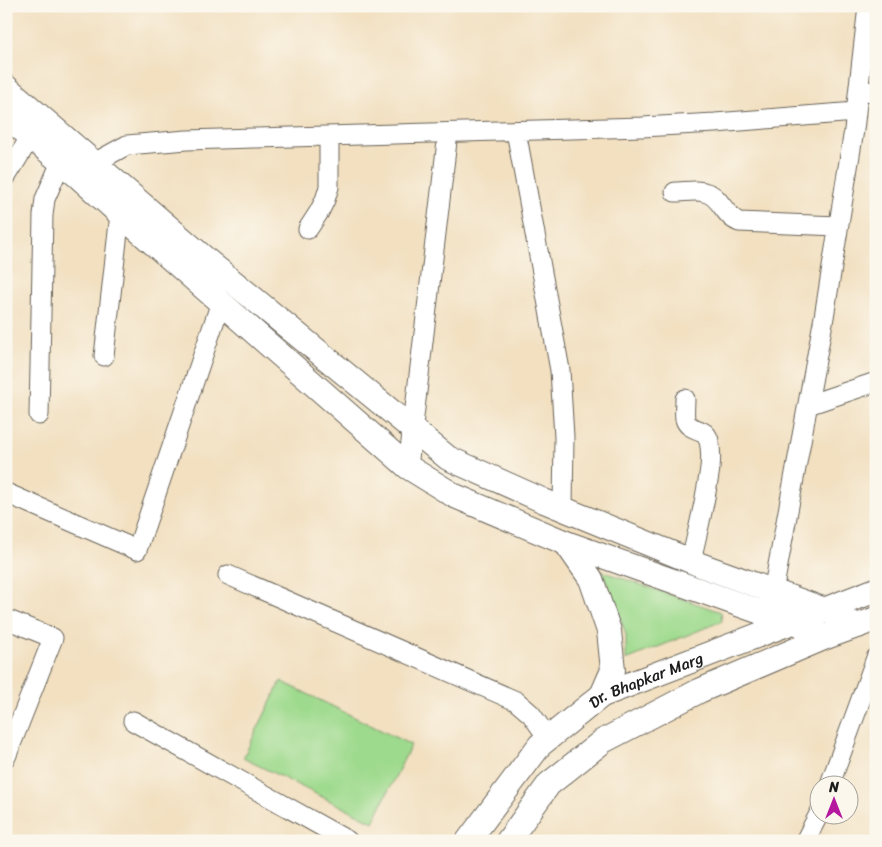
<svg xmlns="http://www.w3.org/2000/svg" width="882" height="847" viewBox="0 0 882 847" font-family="Sriracha,sans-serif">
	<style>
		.green { fill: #9eda8d; stroke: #5d7b54 }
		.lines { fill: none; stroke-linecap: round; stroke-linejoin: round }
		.minor-casing { stroke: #676156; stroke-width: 21 }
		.major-casing { stroke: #676156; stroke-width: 26 }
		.minor { stroke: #fff; stroke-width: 19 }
		.major { stroke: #fff; stroke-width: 24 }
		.labels { text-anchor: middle; stroke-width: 4.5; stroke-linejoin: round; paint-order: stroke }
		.street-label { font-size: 16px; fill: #1c1c1c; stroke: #fbf7ec }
	</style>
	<rect width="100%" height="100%" fill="#fbf7ec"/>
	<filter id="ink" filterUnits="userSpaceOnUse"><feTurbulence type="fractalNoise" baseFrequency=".02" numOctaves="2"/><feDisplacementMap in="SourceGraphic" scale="10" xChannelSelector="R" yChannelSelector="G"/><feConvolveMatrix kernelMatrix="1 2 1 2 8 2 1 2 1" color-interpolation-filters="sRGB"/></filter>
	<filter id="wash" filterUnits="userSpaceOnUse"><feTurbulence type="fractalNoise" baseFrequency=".0096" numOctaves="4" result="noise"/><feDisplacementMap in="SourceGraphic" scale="20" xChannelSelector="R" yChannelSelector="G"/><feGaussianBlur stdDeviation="1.12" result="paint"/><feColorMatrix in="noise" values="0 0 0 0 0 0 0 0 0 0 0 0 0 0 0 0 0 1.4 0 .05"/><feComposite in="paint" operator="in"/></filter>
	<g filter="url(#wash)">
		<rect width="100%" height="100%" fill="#f2e0c1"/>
		<!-- green -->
		<path class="green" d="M601 571 721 612 722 621 626 660V635L612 594Z
			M281 681 411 745 373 822 243 758Z"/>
	</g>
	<g filter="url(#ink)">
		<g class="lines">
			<defs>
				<path id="minor" d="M859 89 876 93
					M516 131 560 370 564 437 563 508
					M85 171 94 163 127 145 187 140 642 127 715 123 856 112
					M6 177 31 136
					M675 192C685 192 698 189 707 193 721 197 724 216 739 222L838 226
					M308 229 319 212 325 200 329 187V136
					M104 356 120 214
					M685 399C685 405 684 413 685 419 689 433 706 426 709 441 713 457 709 476 706 492 702 515 696 538 691 561
					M808 405 876 382
					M39 415 43 215 45 199 61 162
					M408 467 448 133
					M6 493 137 550 221 302
					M228 575 516 701 531 714 548 738
					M769 603 773 592 824 317 854 130 868 6
					M6 619 53 638 6 757
					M133 721 348 841
					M830 784 876 658
					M805 841 820 812"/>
				<g id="major">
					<path d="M6 87 210 263 448 458 544 501 703 566 825 610 858 626"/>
					<path d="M6 116 79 177 120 214 408 467 455 496 566 543 766 614 793 621 826 637"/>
					<path d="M566 543 591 579 609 631 613 670 602 695"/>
					<path id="s1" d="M468 841 540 745 602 695 876 590"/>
					<path d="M508 841 549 784 603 741 699 691 826 637 876 619"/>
				</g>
			</defs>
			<!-- minor casing -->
			<use href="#minor" class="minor-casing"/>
			<!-- major casing -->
			<use href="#major" class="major-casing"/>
			<!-- minor -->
			<use href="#minor" class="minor"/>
			<!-- major -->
			<use href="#major" class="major"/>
		</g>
	</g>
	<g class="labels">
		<!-- street labels -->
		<g class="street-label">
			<text dy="6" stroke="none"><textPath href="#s1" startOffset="246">Dr. Bhapkar Marg</textPath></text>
		</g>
	</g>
	<!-- margin -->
	<rect width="882" height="847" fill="none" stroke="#fbf7ec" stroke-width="25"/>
	<!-- north arrow -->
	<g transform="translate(834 800)"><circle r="24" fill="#fbf7ec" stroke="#a29f99"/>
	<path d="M0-4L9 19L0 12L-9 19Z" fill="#b5179e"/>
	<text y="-8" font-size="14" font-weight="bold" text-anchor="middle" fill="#1c1c1c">N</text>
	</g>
</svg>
